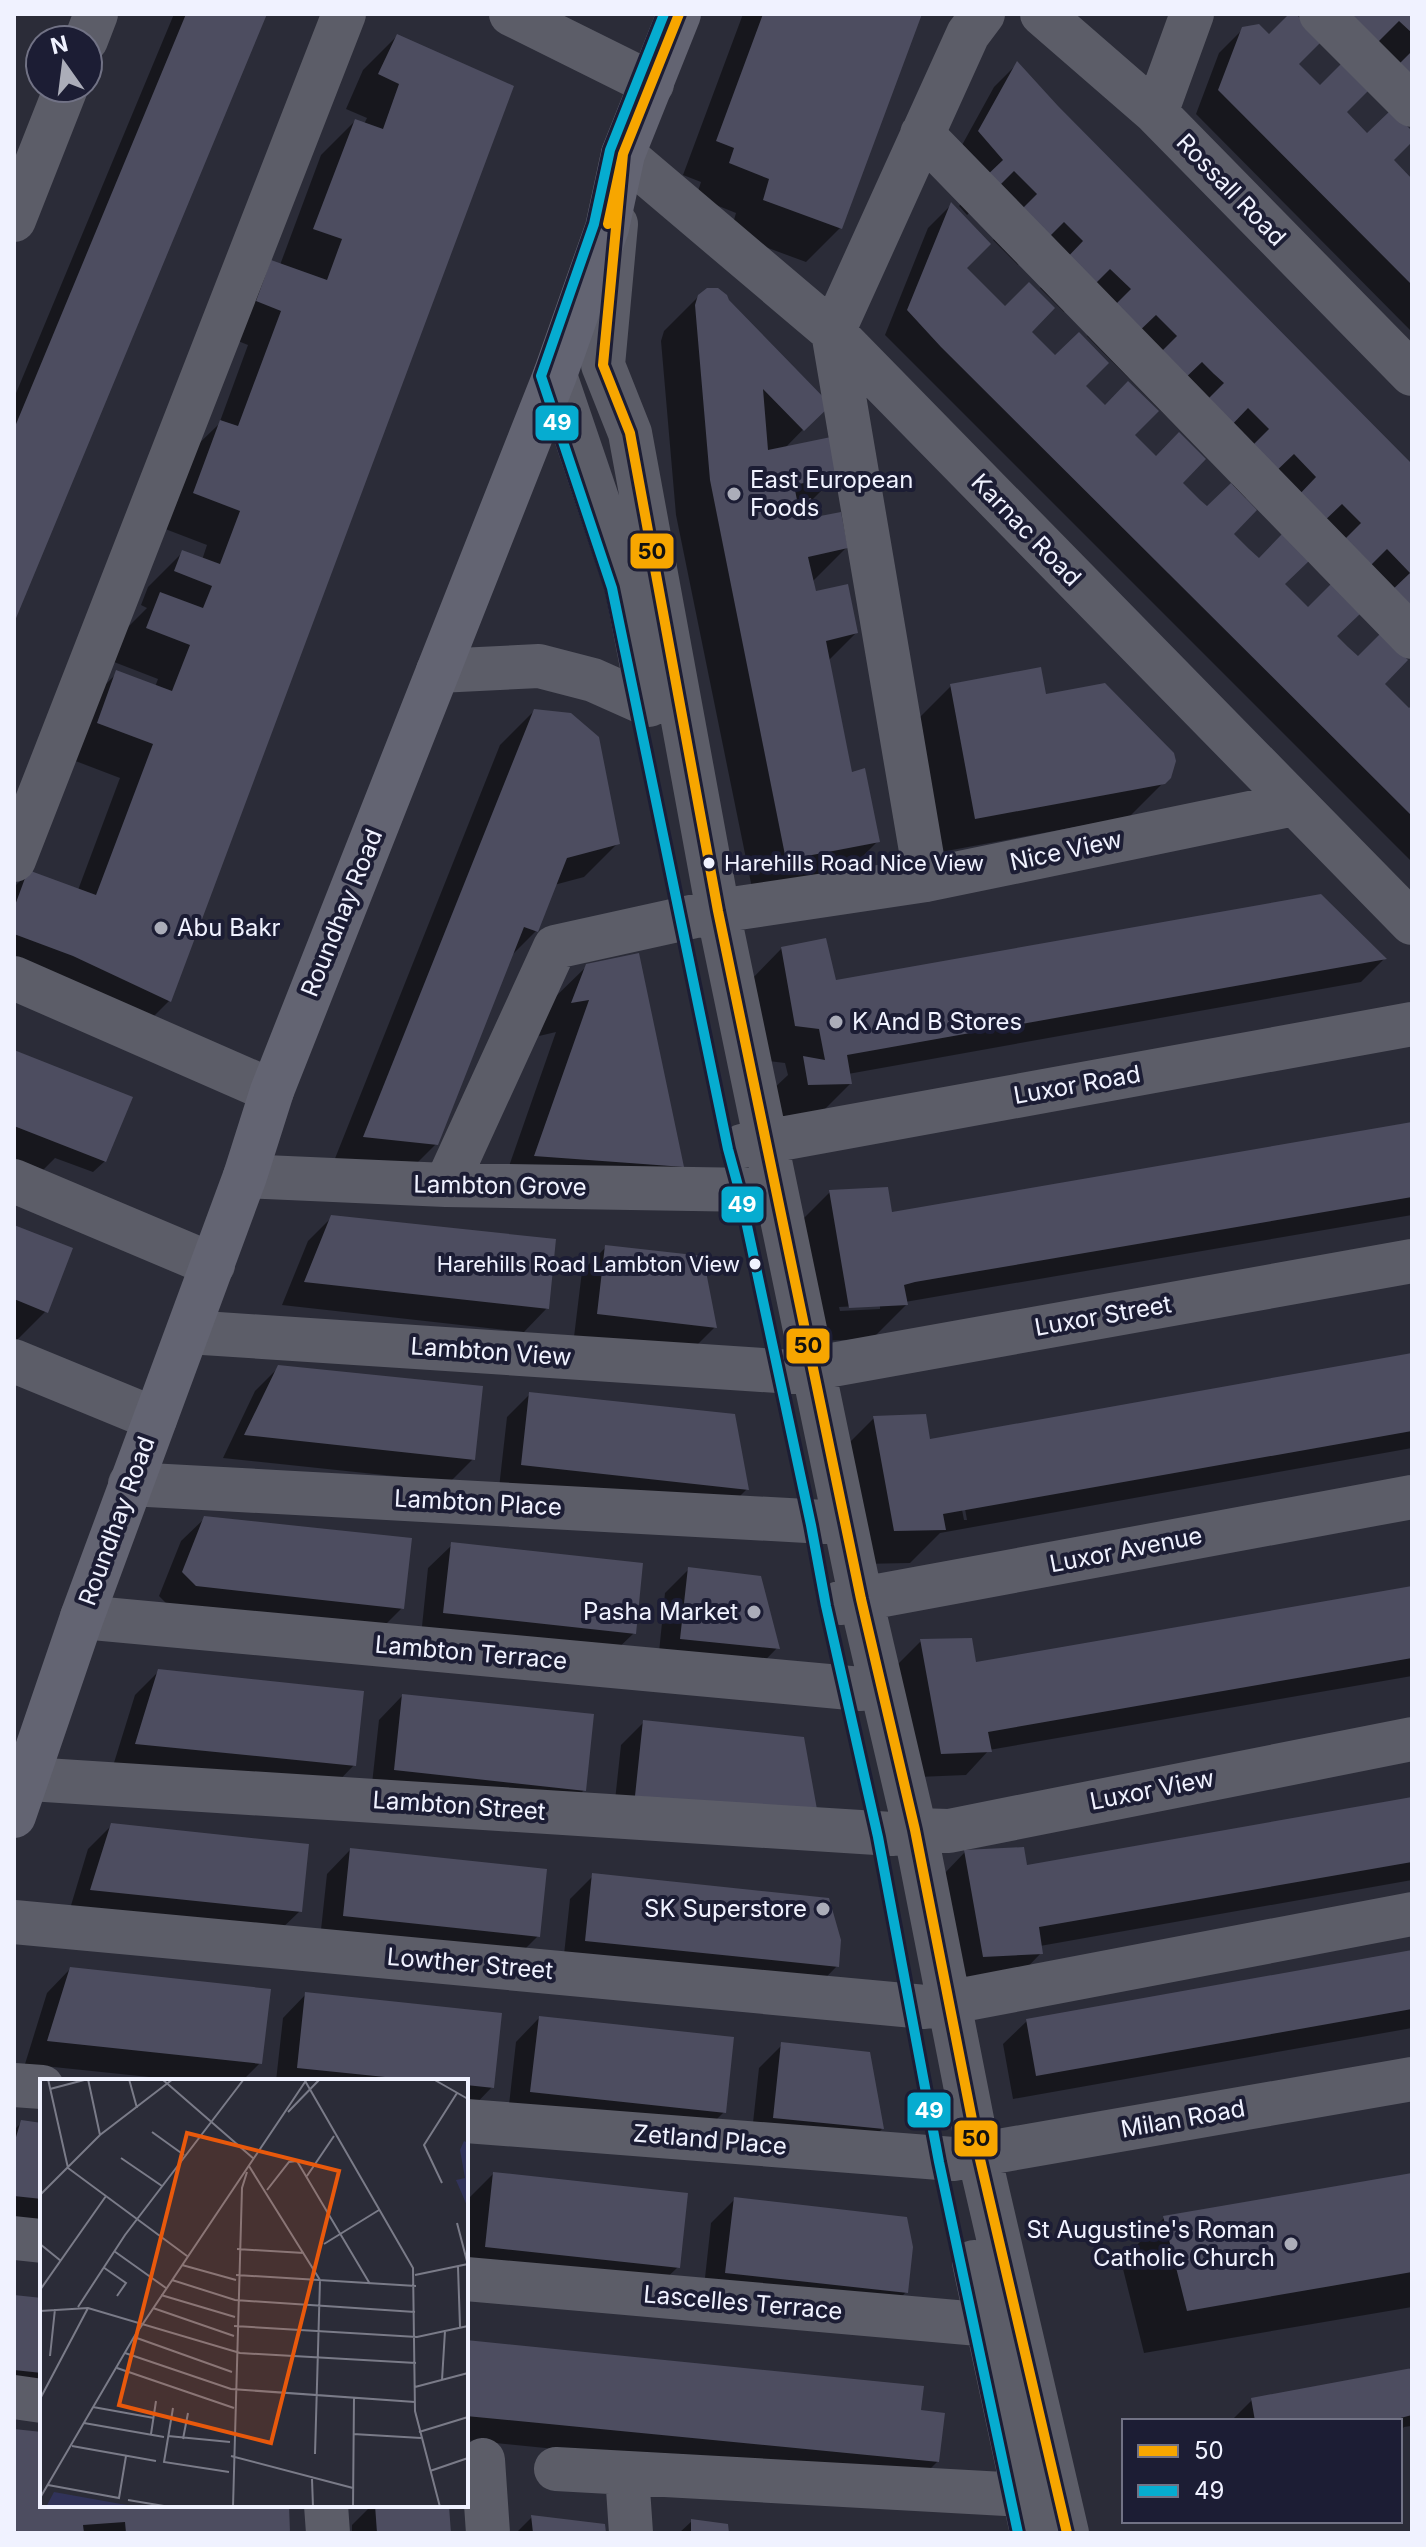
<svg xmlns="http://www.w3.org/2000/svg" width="1426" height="2547" viewBox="0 0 1426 2547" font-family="Inter,sans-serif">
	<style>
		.shadow { fill: #0007; fill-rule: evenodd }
		.building { fill: #4d4d60 }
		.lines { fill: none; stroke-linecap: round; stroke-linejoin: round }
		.minor { stroke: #5c5d68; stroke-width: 44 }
		.major { stroke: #636472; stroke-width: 44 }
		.bus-1-casing { stroke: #1c1d34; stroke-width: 16 }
		.bus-2-casing { stroke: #1c1d34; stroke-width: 16 }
		.bus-1 { stroke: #f7a600; stroke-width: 10 }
		.bus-2 { stroke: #06acd0; stroke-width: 10 }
		.poi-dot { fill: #abadb9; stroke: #1c1d34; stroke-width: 3 }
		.bus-dot { fill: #f0f2ff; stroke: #1c1d34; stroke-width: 3 }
		.labels { text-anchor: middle; stroke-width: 8; stroke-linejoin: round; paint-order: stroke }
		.bus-label { font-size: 22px; fill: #f0f2ff; stroke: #1c1d34; text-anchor: start }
		.street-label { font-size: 24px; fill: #f0f2ff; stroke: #1c1d34 }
		.poi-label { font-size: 24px; fill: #f0f2ff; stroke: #1c1d34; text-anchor: start }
		.inset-road { fill: none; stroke: #7a7b88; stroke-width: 2 }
		.view { fill: #e8590c; fill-opacity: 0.15; stroke: #e8590c; stroke-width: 4 }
		.inset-edge { fill: none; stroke: #f0f2ff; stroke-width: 4 }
		.line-badge { stroke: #1c1d34; stroke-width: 3 }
		.badge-label { font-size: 22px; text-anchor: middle; font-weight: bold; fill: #fff }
		.pale-badge-label { font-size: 22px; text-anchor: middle; font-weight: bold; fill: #111 }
	</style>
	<rect width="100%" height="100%" fill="#2b2c38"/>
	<!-- shadow -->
	<path class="shadow" d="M174 14H266L14 619V398Z
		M743 14H920L840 228 806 262 730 234 736 213 696 197 701 182 683 175Z
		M1293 14 1297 64 1367 136 1412 134V139L1391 160 1412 181V332L1196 114 1219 53 1243 29 1269 37Z
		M1346 14H1412V101Z
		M397 36 511 87 169 1001 135 1035 14 980V887L29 872 78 890 120 778 65 757 83 707 117 673 155 687 158 679 114 662 126 629 147 608 141 605 148 587 182 553 202 560 207 545 160 527 186 456 219 424 248 345 223 335 238 296 280 265 321 155 355 121 364 124 367 118 346 109 363 70Z
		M1017 64 1057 107 1412 467V625L1382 684 1409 710 1412 707V862L885 335 928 228 951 205 965 268 1132 435 1207 509 1233 484 1087 336 1109 314 1086 290 1064 312 1040 288 1062 266 1040 244 1018 265 993 240 1015 218 990 193 967 215 959 206 981 184 956 156 994 87ZM1269 476 1284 535 1258 560 1231 534 1244 500ZM1294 549 1333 585 1308 610 1283 585ZM1362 571 1382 634 1357 659 1335 636Z
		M699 296 828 404 783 450 837 475 810 502 814 520 846 548 812 582 814 594 856 633 828 661 850 774 878 841 844 875 753 893 676 515 661 341 664 331Z
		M951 686 1045 696 1163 783 1129 817 941 852 917 720Z
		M534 711 618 843 584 877 554 885 536 931 510 957 436 1144 402 1178 330 1171 500 745Z
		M782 948 835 982 1384 959 1361 982 848 1074 850 1084 816 1118H774L770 1092 788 1075 785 1063 761 1060 748 983Z
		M587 966 682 1167 648 1200 501 1189 556 1032 539 1036 552 1000Z
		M14 1052 105 1161 93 1172 55 1158 43 1170 14 1158Z
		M1412 1124V1215L905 1302 906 1305 872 1339 816 1341 796 1226 830 1192 890 1214ZM880 1305V1309L840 1311 839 1307Z
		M332 1217 547 1308 524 1332 282 1305 308 1241Z
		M14 1228 46 1311 14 1343Z
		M606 1247 715 1327 692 1350 574 1337 582 1271Z
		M1412 1355V1448L940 1533 910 1563 860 1564 840 1452 874 1418 928 1442ZM951 1453H955L967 1520H964Z
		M279 1367 473 1459 450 1482 223 1458 255 1391Z
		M530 1394 747 1489 724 1512 499 1488 507 1417Z
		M205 1518 402 1608 379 1631 172 1609 159 1596 181 1541Z
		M452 1545 634 1633 610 1656 421 1636 428 1568Z
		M689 1569 777 1648 744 1682 658 1662 665 1593Z
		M1412 1588V1676L989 1750 966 1775 918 1777 898 1664 921 1641 975 1665Z
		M159 1671 354 1765 331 1789 113 1766 135 1695Z
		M402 1696 584 1790 561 1814 371 1793 379 1720Z
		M644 1722 816 1815 613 1819 621 1745Z
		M1412 1799V1880L1040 1946 1041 1953 1018 1977 960 1980 942 1876 965 1852 1026 1867Z
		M112 1825 300 1911 276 1934 69 1912 88 1849Z
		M350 1850 538 1936 515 1959 320 1939 327 1874Z
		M593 1876 837 1966 803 2001 563 1964 570 1899Z
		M1412 1952V2028L1013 2099 1003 2044 1027 2021Z
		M70 1969 260 2063 242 2081H187L25 2064 47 1993Z
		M306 1994 492 2087 469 2111 466 2110V2081H276L283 2018Z
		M539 2018 724 2112 701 2135 508 2114 516 2042Z
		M782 2045 882 2129 848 2163 751 2141 759 2068Z
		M21 2123 42 2125V2225L14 2221V2130Z
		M493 2174 678 2267 654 2290 466 2270V2234L470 2197Z
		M1412 2175V2307L1144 2353 1121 2261 1164 2218Z
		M735 2199 906 2292 883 2316 703 2296 711 2223Z
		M14 2297 42 2300V2398L14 2396Z
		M466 2342 938 2461 914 2485 466 2440Z
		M1412 2365V2432L1411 2426 1404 2427 1400 2432V2421H1231L1252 2400 1407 2371Z
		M14 2431 42 2434V2505H287L288 2533H14Z
		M372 2505 447 2508 449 2533H352V2525Z
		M532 2517 604 2533H516Z
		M692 2521 727 2533H679Z"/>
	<!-- building -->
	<path class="building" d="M186 14H267L14 623V429Z
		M763 14H922L842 229 763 200 769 179 729 163 734 148 716 141Z
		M1289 14H1296L1322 41 1299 64 1320 85 1343 62 1370 89 1347 112 1367 133 1391 110 1412 131V142L1394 160 1412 179V285L1218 90 1242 27 1259 24 1269 34Z
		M1351 14H1412V33L1399 21 1377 43Z
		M397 34 514 86 171 1002 73 956 14 934V908L28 870 96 895 153 744 97 723 116 670 172 691 190 645 146 628 160 592 203 608 212 586 174 571 182 550 220 564 240 511 193 493 220 420 238 426 281 311 256 301 271 260 327 280 342 239 313 229 355 119 383 129 399 84 378 74Z
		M1412 51V79L1398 65Z
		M1017 61 1058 106 1412 464V618L1388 594 1410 573 1387 549 1365 571 1339 545 1361 523 1342 504 1320 525 1295 499 1316 477 1294 454 1271 476 1247 451 1269 429 1248 408 1227 430 1202 405 1224 383 1214 374 1202 362 1180 383 1155 358 1177 336 1156 315 1134 336 1109 311 1131 289 1110 269 1089 290 1062 263 1083 241 1064 222 1042 244 1015 216 1037 194 1014 171 992 193 981 181 1003 160 978 131Z
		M951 202 991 244 967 268 1005 306 1029 282 1055 308 1032 332 1055 355 1079 332 1109 363 1086 386 1105 405 1128 381 1159 411 1135 435 1156 456 1179 432 1206 459 1183 483 1200 500 1207 506 1231 483 1257 510 1234 534 1249 549 1259 558 1282 534 1309 561 1285 584 1308 607 1332 583 1361 613 1337 636 1348 647 1358 656 1381 633 1408 660 1385 684 1409 708 1412 705V816L941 347 907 310Z
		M707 288H718L727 295 729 300 831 405 804 431 763 389 768 450 831 437 839 476 794 485 797 500 811 498 815 517 841 512 848 548 808 557 816 591 848 584 858 633 826 641 852 772 865 768 880 842 786 860 710 480 695 305 698 295Z
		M1041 667 1046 694 1105 683 1174 753 1176 761 1171 778 1165 784 975 819 950 684Z
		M534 709 571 713 599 737 620 844 567 858 538 932 524 927 438 1145 363 1137Z
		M1321 894 1387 959 847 1055 852 1084 808 1085 803 1056 825 1060 819 1029 795 1026 781 947 826 938 836 980Z
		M639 953 684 1167 534 1156 589 1000 571 1003 586 964Z
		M14 1050 133 1097 106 1162 14 1126Z
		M1412 1122V1197L915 1282 904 1285 908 1305 849 1308 829 1190 888 1187 892 1212Z
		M331 1215 556 1239 549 1309 304 1282Z
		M14 1225 73 1248 48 1313 14 1299Z
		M605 1245 703 1256 717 1328 597 1314Z
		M1412 1353V1431L943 1514 946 1530 894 1531 873 1416 926 1414 930 1439Z
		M278 1365 483 1386 475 1460 244 1435Z
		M529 1392 735 1414 749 1490 521 1465Z
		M204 1516 412 1538 404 1609 196 1586 182 1572Z
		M451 1542 643 1563 636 1634 443 1613Z
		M688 1567 761 1576 780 1649 680 1639Z
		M1412 1586V1658L988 1732 992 1752 941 1754 920 1639 972 1638 976 1662Z
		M158 1669 364 1691 356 1766 135 1744Z
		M402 1694 594 1714 586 1791 394 1770Z
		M643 1720 804 1737 818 1815 635 1796Z
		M1412 1797V1862L1039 1927 1043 1954 983 1957 964 1850 1024 1847 1027 1865Z
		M111 1823 309 1844 302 1912 90 1890Z
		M350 1848 547 1869 540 1937 343 1916Z
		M592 1873 829 1898 841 1940 839 1967 585 1941Z
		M1412 1950V2009L1036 2076 1026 2019Z
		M70 1967 271 1989 262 2064 47 2041Z
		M305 1992 502 2013 494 2088 466 2085V2081H424L297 2068Z
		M539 2016 734 2037 726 2113 530 2092Z
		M781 2042 870 2052 884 2129 773 2118Z
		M21 2120 42 2123V2199L14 2196V2144Z
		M493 2172 688 2193 680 2268 485 2247Z
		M1412 2173V2272L1187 2311 1163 2216Z
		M734 2197 907 2217 913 2247 908 2293 725 2273Z
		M14 2295 42 2298V2373L14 2370Z
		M466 2340 924 2386 921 2410 945 2413 939 2462 466 2416Z
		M1412 2368V2415L1389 2421H1255L1251 2398Z
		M14 2429 42 2432V2505H289L290 2533H126L125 2522 83 2525 84 2533H14Z
		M375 2505 449 2506 451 2533H377Z
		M531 2515 605 2524 606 2533H533Z
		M691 2519 728 2524 729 2533H691Z"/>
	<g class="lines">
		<!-- minor -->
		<path class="minor" d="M511 14 652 84
			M1042 14 1156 113 1412 374
			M1321 14 1412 105
			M86 40 96 14
			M1156 113 1192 14
			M922 134 1412 637
			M623 154 833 332 1412 923
			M14 220 66 88
			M616 224 603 365 630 433 718 911 861 1599 915 1830 979 2155 1067 2533
			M555 375 626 584 646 687
			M438 671 539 666 593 680 649 705
			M14 860 344 14
			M926 880 833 332 968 34 983 14
			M14 978 272 1091
			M742 1146 1412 1024
			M245 1176 446 1185 754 1190
			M14 1181 213 1265
			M446 1185 555 947 718 911 926 880 1294 804
			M188 1332 793 1372 1412 1261
			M14 1361 155 1419
			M130 1484 825 1522
			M840 1603 1412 1497
			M82 1617 861 1689
			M14 1778 892 1834 915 1830 949 1831 1412 1739
			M14 1922 925 2007 1412 1914
			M14 2085 42 2087
			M466 2121 953 2159 1412 2079
			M14 2238 42 2241
			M974 2262 1032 2533
			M466 2279 1013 2327
			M14 2397 42 2401
			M483 2460 488 2533
			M556 2469 1023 2495
			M627 2474 631 2533
			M326 2505 328 2533"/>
		<!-- major -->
		<path class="major" d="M14 1816 82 1617 245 1176 272 1091 555 375 607 228 623 154 679 14"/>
		<defs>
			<path id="bus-1" d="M623 154 603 365 630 433 718 911 861 1599 915 1830 979 2155 1067 2533
				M608 224 623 154 679 14"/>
			<path id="bus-2" d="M664 14 610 150 594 224 541 376 612 588 728 1149 740 1193 811 1525 826 1606 878 1837 939 2162 1018 2533"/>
		</defs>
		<!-- bus-1 casing -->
		<use href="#bus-1" class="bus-1-casing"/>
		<!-- bus-2 casing -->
		<use href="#bus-2" class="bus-2-casing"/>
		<!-- bus-1 -->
		<use href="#bus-1" class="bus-1"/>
		<!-- bus-2 -->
		<use href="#bus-2" class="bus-2"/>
	</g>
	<!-- markers -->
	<g class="poi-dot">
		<circle cx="734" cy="494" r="8"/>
		<circle cx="161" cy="928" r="8"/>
		<circle cx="836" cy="1022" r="8"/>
		<circle cx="754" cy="1612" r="8"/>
		<circle cx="823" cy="1909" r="8"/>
		<circle cx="1291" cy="2244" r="8"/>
	</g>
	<g class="bus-dot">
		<circle cx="709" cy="863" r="7"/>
		<circle cx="755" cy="1264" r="7"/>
	</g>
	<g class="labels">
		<!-- bus labels -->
		<g class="bus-label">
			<text x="724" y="871">Harehills Road Nice View</text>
			<text x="740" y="1272" text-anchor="end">Harehills Road Lambton View</text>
		</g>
		<!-- street labels -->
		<g class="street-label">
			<text transform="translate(1231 190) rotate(46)" y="8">Rossall Road</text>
			<text transform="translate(1026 530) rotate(46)" y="8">Karnac Road</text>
			<text transform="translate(1066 851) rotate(-12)" y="8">Nice View</text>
			<text transform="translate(342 913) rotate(-68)" y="8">Roundhay Road</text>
			<text transform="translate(1077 1085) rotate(-10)" y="8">Luxor Road</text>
			<text transform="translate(500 1186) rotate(1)" y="8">Lambton Grove</text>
			<text transform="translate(1103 1316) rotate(-10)" y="8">Luxor Street</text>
			<text transform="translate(491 1352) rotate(4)" y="8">Lambton View</text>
			<text transform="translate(478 1503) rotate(3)" y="8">Lambton Place</text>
			<text transform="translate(117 1521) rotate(-70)" y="8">Roundhay Road</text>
			<text transform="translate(1126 1550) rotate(-11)" y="8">Luxor Avenue</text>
			<text transform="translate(471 1653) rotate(5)" y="8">Lambton Terrace</text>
			<text transform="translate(1152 1790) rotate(-11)" y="8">Luxor View</text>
			<text transform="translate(459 1806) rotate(4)" y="8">Lambton Street</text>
			<text transform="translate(470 1964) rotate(5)" y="8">Lowther Street</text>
			<text transform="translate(1183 2119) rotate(-10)" y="8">Milan Road</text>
			<text transform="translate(710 2140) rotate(5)" y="8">Zetland Place</text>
			<text transform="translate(743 2303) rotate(5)" y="8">Lascelles Terrace</text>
		</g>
		<!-- poi labels -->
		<g class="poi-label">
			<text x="750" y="488">East European<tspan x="750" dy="28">Foods</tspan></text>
			<text x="177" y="936">Abu Bakr</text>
			<text x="852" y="1030">K And B Stores</text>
			<text x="738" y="1620" text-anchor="end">Pasha Market</text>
			<text x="807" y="1917" text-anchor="end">SK Superstore</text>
			<text x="1275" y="2238" text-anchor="end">St Augustine's Roman<tspan x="1275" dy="28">Catholic Church</tspan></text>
		</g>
	</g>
	<!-- overview -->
	<g transform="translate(40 2079)">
		<rect width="428" height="428" fill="#2b2c38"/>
		<path d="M424 62 428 64V129L416 101 425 99 420 71ZM14 413 81 425 102 428H6Z" fill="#31335a"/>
		<path class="inset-road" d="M8 0 28 89 147 177M48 0 60 56M89 0 97 29M122 0 214 80M264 0 373 189 375 332 400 428M393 0 428 20M10 10 48 0M248 33 280 0M112 53 144 76M81 79 122 107M209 87 280 201 275 375M267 97 294 57M402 104 384 66 417 14M227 111 249 83 257 82 330 205M0 116 60 56 133 0M417 144 428 186M0 165 21 182M284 165 339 131M197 170 264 174M74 172 126 209M142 186 196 201M63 188 86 204 77 217M418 188 420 248M196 196 376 207M375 196 428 185M132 201 195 221 375 233M0 211 66 117M121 216 195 238M38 228 85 156 204 0M113 229 194 257M0 232 48 229 200 274 376 284M194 247 377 258 428 247M94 258 192 293M85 274 191 310 375 323M10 277 15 230M77 289 194 329M402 301 405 252M375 308 428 294M0 320 48 229M53 328 114 339M133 329 124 383 189 393M44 344 124 358M379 353 428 338M111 355 116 322M313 355 381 359M128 357 190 363M143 360 148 334M32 367 116 382M191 377 313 409M390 392 428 379M272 400 273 428M8 406 79 419 86 377M0 419 94 258 267 0M88 421 130 428M193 428 202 109 207 93M313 428 314 318"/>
		<path class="view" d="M147 54 299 92 231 364 79 326Z"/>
		<rect width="428" height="428" class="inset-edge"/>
	</g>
	<g class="line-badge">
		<rect x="534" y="404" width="46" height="38" rx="8" fill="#06acd0"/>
		<rect x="629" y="532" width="46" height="38" rx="8" fill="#f7a600"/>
		<rect x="720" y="1185" width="45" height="39" rx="8" fill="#06acd0"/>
		<rect x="785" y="1327" width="46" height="38" rx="8" fill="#f7a600"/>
		<rect x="906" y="2091" width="46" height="38" rx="8" fill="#06acd0"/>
		<rect x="953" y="2119" width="46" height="39" rx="8" fill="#f7a600"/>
	</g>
	<g class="badge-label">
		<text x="557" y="430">49</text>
		<text x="742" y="1212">49</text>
		<text x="929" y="2118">49</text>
	</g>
	<g class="pale-badge-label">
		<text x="652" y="559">50</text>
		<text x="808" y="1353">50</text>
		<text x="976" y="2146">50</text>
	</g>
	<!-- border -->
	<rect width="1426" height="2547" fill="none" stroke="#f0f2ff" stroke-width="32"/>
	<!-- legend -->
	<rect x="1122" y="2419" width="280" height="104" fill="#1c1d34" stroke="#717285" stroke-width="2"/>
	<rect x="1138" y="2445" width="40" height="12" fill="#f7a600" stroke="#717285" stroke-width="2"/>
	<text x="1194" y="2459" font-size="24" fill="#f0f2ff">50</text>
	<rect x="1138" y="2485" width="40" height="12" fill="#06acd0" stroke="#717285" stroke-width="2"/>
	<text x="1194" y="2499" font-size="24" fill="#f0f2ff">49</text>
	<!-- north arrow -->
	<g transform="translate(64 64) rotate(346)"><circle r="38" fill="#1c1d34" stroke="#717285" stroke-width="2"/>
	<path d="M0-6L14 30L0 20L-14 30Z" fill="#abadb9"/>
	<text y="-12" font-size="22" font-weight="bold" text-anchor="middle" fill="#f0f2ff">N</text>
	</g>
</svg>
